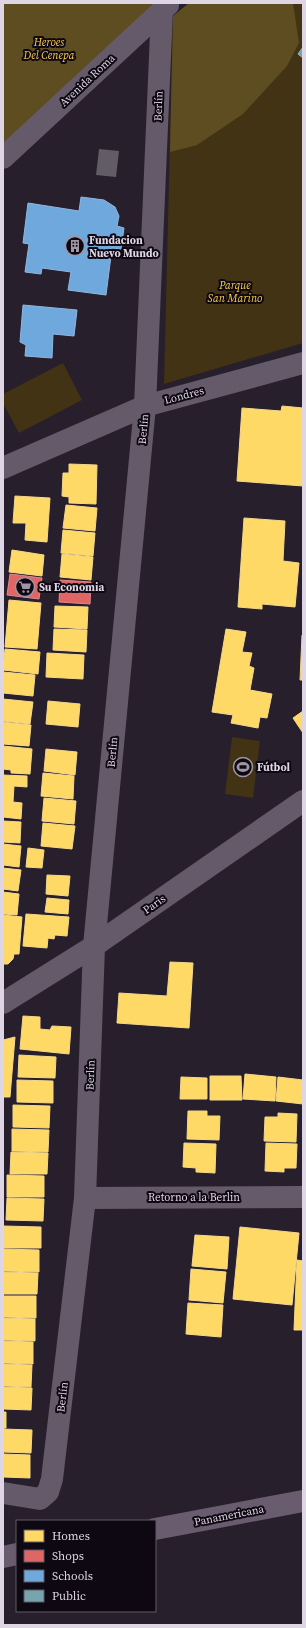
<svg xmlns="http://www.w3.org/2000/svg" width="306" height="1628" viewBox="0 0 306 1628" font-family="'Source Serif 4',serif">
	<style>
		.green { fill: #413313 }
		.forest { fill: #5f4d22 }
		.homes { fill: #ffd966; stroke: #f5d88c }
		.shops { fill: #e06666; stroke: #e0888c }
		.schools { fill: #6fa8dc; stroke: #91b6df }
		.public { fill: #76a5af; stroke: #96b4bf }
		.building { fill: #625c66 }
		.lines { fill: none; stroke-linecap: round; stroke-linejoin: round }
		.street { stroke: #645a6a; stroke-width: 22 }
		.secondary { stroke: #685c6e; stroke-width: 22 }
		.labels { text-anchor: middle; stroke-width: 4; stroke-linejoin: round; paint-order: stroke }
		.park-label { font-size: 11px; font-style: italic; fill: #fdcc4a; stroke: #0d0811 }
		.street-label { font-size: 11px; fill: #dfd6e5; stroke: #0d0811 }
		.poi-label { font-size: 11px; font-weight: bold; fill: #dfd6e5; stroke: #0d0811; text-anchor: start }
	</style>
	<rect width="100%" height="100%" fill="#271f2b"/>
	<!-- green -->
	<path class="green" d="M189 3H303V343L164 384 173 16Z
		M63 363 82 400 19 433 3 403V394Z
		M232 737 260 741 253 798 225 794Z"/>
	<!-- forest -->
	<path class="forest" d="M3 3H171L3 149Z
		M189 3H293L299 43 287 66 243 114 197 145 170 152 173 16Z"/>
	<!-- homes -->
	<path class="homes" d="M282 406 303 408V486L237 481 242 408 281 411Z
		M69 464 97 465 96 504 69 503V497L62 496 63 473H69Z
		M15 496 50 498 47 542 25 540 26 523H13Z
		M66 505 97 508 95 531 63 528Z
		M244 518 285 521 283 561 299 563 295 607 262 604V609L238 607Z
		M63 530 95 533 93 556 61 553Z
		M12 550 44 555 42 576 9 572Z
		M62 554 93 557 91 580 60 577Z
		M9 600 41 603 37 649 5 647Z
		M55 606 88 607 87 629 54 627Z
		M54 629 87 630 86 652 53 650Z
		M226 629 246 632 242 652 252 653 249 666 254 668 250 690 272 694 267 718 260 717 258 728 231 723 233 715 212 712Z
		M302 635H303V680H300Z
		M5 649 40 652 38 674 3 670Z
		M47 653 84 655 83 679 46 677Z
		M3 672 35 675 33 696 3 693Z
		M3 699 33 702 30 724 3 721Z
		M48 701 80 704 78 727 46 724Z
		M303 711V733L293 718Z
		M3 722 31 725 29 746 3 744Z
		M3 746 32 749 30 774 11 773V770L3 769Z
		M46 749 77 752 75 775 44 771Z
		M43 773 74 776 73 799 41 796Z
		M3 775 27 776V787L14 786 13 802 22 803 21 819 3 817Z
		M44 798 76 801 74 824 42 821Z
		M3 821 21 822 20 843 3 842Z
		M43 823 75 826 72 849 41 846Z
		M3 844 21 846 19 867 3 865Z
		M28 848 44 850 42 868 26 867Z
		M3 868 21 870 18 891 3 889Z
		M47 875 70 876 68 896 46 894Z
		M3 892 19 894 17 915 3 914Z
		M47 898 69 900 68 914 45 912Z
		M26 914 69 917 67 936 55 935 54 939 48 938 47 948 23 946Z
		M3 915 22 917 19 954H14L13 959 8 964H3Z
		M170 962 193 963 189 1028 117 1023 119 993 167 996Z
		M23 1016 40 1017V1029L50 1030 52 1026 71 1027 69 1054 20 1049Z
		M15 1037 10 1097H3V1040Z
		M19 1055 56 1057 55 1078 18 1077Z
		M245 1074 276 1077 275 1101 243 1099Z
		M210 1076H241L242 1100H210Z
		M181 1077 207 1078V1099H180Z
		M278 1077 303 1080V1104L276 1101Z
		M17 1080 53 1081V1103L17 1102Z
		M13 1105 50 1106 49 1128 13 1127Z
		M188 1111H207V1116H220L219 1140 187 1139Z
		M278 1113 297 1114 296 1142 264 1141 265 1117H278Z
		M12 1129 49 1130 48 1152 12 1151Z
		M184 1143 216 1144 215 1173 196 1172V1168L183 1167Z
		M266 1143 297 1144 296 1168H284V1172L265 1171Z
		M11 1152 48 1153 47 1174H10Z
		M7 1175 44 1176V1197H7Z
		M7 1198 44 1199 43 1221 6 1220Z
		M4 1226 41 1227V1248H4Z
		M240 1227 299 1233 292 1305 233 1299Z
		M195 1235 229 1237 227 1269 192 1266Z
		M3 1249 39 1250V1272L3 1271Z
		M297 1260 303 1261V1330H294Z
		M191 1269 226 1272 223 1303 189 1300Z
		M3 1272 38 1273 37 1294H3Z
		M3 1296H36V1318L3 1317Z
		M188 1303 223 1305 221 1337 186 1334Z
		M3 1318 35 1319V1341L3 1340Z
		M3 1341 33 1342V1364L3 1363Z
		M3 1364 32 1365 31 1387 3 1386Z
		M3 1387 32 1388 31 1410 3 1409Z
		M3 1412H6V1428H3Z
		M3 1429 32 1430 31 1453 3 1452Z
		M3 1454 30 1455V1478L3 1477Z"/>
	<!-- shops -->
	<path class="shops" d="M10 574 42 578 39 599 7 595Z
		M60 580 91 582 90 604 59 602Z"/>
	<!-- schools -->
	<path class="schools" d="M81 197 104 200 115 207 119 216 117 226 124 228 121 249 112 248 106 295 68 290 71 272 42 268 41 274 25 272 29 244 23 243 28 203 79 211Z
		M23 305 77 310 74 336 53 334 52 358 25 356 26 345 20 342Z"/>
	<!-- public -->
	<path class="public" d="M303 47V58L298 54Z"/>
	<!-- building -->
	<path class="building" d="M99 149 119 151 116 177 96 175Z"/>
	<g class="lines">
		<!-- street -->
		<path class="street" d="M3 158 168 5
			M3 468 145 406 303 363
			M3 1003 94 946 303 801
			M85 1198 303 1197
			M3 1493 40 1499 48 1492 52 1479 85 1198 94 946 145 406 162 10"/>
		<!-- secondary -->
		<path class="secondary" d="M155 1529 303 1501
			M3 1557 17 1554"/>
	</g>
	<!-- icons -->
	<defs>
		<symbol id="building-ring" viewBox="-11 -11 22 22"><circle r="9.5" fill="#0d0811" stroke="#9f96a4" stroke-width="1.5"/><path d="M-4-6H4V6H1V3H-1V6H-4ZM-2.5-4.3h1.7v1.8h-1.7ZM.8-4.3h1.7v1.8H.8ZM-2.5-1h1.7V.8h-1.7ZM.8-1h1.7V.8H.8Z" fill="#9f96a4"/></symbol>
		<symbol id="supermarket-ring" viewBox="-11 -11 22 22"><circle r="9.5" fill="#0d0811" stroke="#9f96a4" stroke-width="1.5"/><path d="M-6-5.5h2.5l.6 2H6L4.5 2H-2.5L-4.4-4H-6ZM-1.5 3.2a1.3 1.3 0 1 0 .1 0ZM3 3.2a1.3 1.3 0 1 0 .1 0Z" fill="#9f96a4"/></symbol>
		<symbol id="stadium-ring" viewBox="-11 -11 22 22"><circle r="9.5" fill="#0d0811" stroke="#9f96a4" stroke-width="1.5"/><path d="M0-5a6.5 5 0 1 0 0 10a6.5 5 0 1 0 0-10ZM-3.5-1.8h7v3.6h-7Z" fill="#9f96a4"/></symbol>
	</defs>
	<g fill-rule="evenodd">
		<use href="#building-ring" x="64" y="235" width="22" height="22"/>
		<use href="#supermarket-ring" x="14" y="576" width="22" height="22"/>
		<use href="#stadium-ring" x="232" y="756" width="22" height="22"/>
	</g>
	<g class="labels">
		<!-- park labels -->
		<g class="park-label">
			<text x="49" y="46">Heroes<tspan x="49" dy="13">Del Cenepa</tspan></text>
			<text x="235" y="289">Parque<tspan x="235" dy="13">San Marino</tspan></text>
		</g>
		<!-- street labels -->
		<g class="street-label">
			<text transform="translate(87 80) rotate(-43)" y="4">Avenida Roma</text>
			<text transform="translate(158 106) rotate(-88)" y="4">Berlín</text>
			<text transform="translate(184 395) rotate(-15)" y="4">Londres</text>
			<text transform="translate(143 429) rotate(-85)" y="4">Berlín</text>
			<text transform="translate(112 752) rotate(-85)" y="4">Berlín</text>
			<text transform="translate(154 904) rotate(-35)" y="4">Paris</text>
			<text transform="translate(90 1075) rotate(-88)" y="4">Berlín</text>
			<text x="194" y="1201">Retorno a la Berlin</text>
			<text transform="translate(62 1397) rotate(-83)" y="4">Berlín</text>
			<text transform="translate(229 1515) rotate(-11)" y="4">Panamericana</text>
		</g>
		<!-- poi labels -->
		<g class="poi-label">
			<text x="89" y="244">Fundacion<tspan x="89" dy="13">Nuevo Mundo</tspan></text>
			<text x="39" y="591">Su Economia</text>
			<text x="257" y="771">Fútbol</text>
		</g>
	</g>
	<!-- border -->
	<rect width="306" height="1628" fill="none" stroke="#dfd6e5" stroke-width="8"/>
	<!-- legend -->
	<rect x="16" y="1520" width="140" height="92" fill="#0d0811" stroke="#615a66"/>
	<rect x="24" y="1530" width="20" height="12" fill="#ffd966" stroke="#615a66"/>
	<text x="52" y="1540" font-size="12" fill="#dfd6e5">Homes</text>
	<rect x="24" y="1550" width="20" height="12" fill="#e06666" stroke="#615a66"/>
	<text x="52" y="1560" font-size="12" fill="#dfd6e5">Shops</text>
	<rect x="24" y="1570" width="20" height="12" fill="#6fa8dc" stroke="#615a66"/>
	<text x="52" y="1580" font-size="12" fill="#dfd6e5">Schools</text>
	<rect x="24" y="1590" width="20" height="12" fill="#76a5af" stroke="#615a66"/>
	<text x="52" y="1600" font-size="12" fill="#dfd6e5">Public</text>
</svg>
